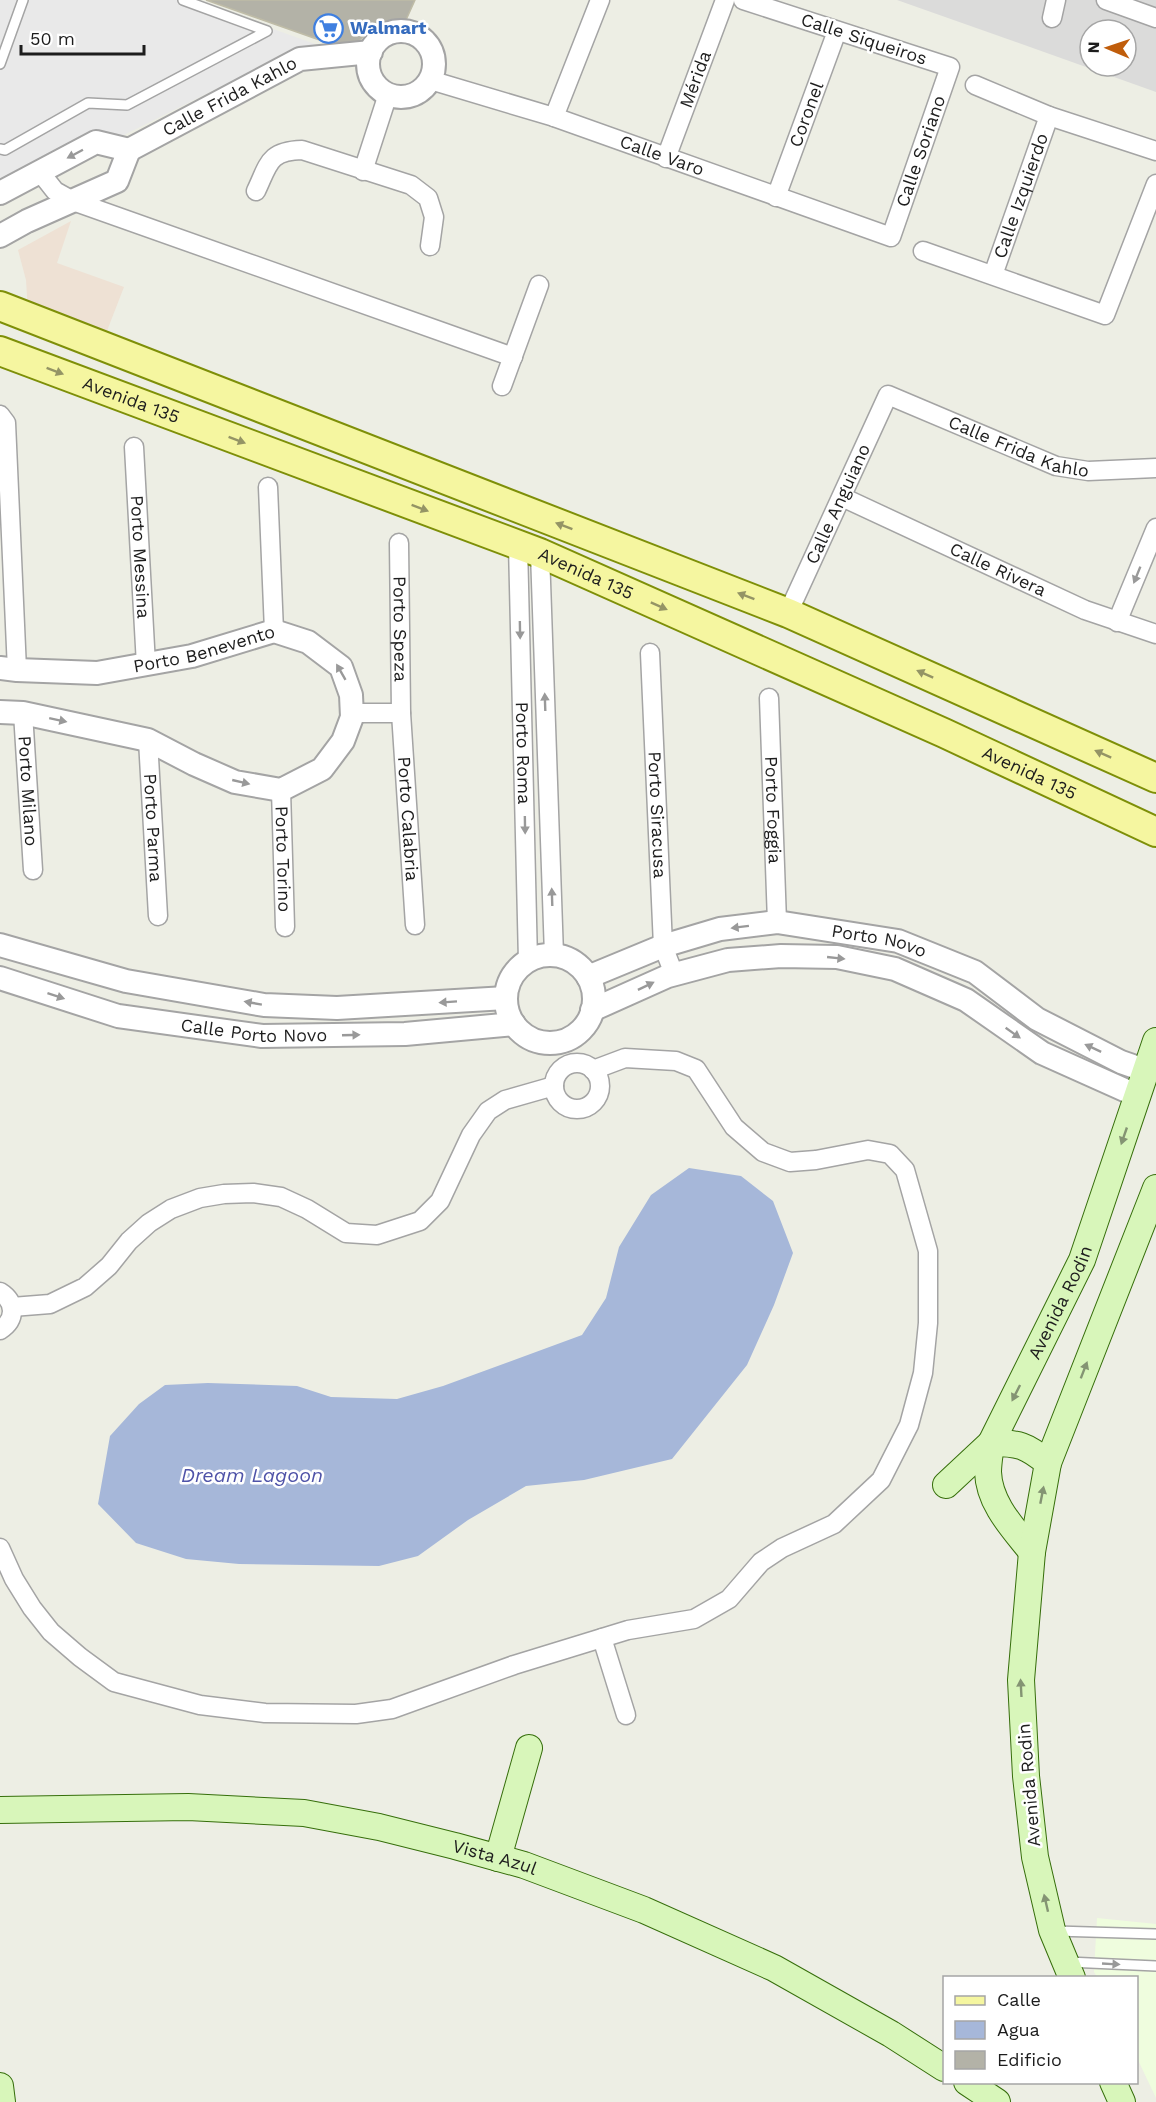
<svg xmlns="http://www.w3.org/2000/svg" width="1156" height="2102" viewBox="0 0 1156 2102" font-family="'Work Sans',sans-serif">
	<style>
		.residential { fill: #dbdbda; fill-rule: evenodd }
		.commercial { fill: #eee1d4 }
		.education { fill: #effdde }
		.parking { fill: #e9e9e9 }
		.water { fill: #a6b7d9 }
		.building { fill: #b3b2a7; stroke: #bfbca7; stroke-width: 1.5 }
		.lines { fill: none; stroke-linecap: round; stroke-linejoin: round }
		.service-casing { stroke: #a4a4a4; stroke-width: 12 }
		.minor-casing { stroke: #a4a4a4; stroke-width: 21 }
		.tertiary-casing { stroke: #a4a4a4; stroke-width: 26 }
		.secondary-casing { stroke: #366e0b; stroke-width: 28 }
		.primary-casing { stroke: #7e8f08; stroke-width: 32 }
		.service { stroke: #fff; stroke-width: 9 }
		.minor { stroke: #fff; stroke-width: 18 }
		.tertiary { stroke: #fff; stroke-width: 22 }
		.secondary { stroke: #d8f6ba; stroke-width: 26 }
		.primary { stroke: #f5f6a0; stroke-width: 28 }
		.oneway { fill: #999 }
		.oneway2 { fill: #949465 }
		.oneway3 { fill: #849473 }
		.labels { text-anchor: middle; stroke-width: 5; stroke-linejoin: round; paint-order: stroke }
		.shop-label { font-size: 18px; font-weight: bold; fill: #366cbe; stroke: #fff; text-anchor: start }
		.street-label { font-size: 18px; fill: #1d1d1d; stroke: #fff }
		.water-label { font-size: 20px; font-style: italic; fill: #4f53a8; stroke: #fff }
	</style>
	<rect width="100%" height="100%" fill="#edeee4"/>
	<!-- residential -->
	<path class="residential" d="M897 0H1156V92L1030 47ZM1090 30H1126V66H1090Z"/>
	<!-- commercial -->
	<path class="commercial" d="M71 221 57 263 124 287 105 336 28 311 26 280 18 250Z"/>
	<!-- education -->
	<path class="education" d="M1097 1918 1156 1924V2098L1137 2058 1136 1978 1097 1977 1094 1972Z"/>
	<!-- parking -->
	<path class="parking" d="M0 0H192L318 45 274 60 120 137 99 131 87 133 0 185Z"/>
	<!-- water -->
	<path class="water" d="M689 1168 741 1176 773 1201 793 1253 774 1305 747 1365 672 1459 584 1480 526 1486 468 1520 418 1556 379 1566 239 1564 186 1559 136 1543 98 1504 110 1436 139 1404 165 1385 208 1383 297 1386 331 1397 397 1399 443 1386 582 1335 606 1298 619 1247 651 1195Z"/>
	<!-- building -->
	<path class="building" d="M206 0H415L406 20 407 24 386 21 366 33 351 51Z"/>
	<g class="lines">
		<defs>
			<path id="service" d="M0 64 23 0
				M0 149 5 150 88 103 127 105 267 31 183 0
				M1056 1931 1156 1934
				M1068 1962 1156 1966"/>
			<g id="minor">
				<path d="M1106 0 1156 18"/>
				<path d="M1052 18 1056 0"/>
				<path id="s1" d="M430 80 554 117 891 237 950 67 743 0"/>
				<path d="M975 85 1049 116 1156 151"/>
				<path d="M554 117 600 0"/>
				<path id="s2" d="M666 158 725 0"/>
				<path d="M363 171 388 94"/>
				<path d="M40 172 55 191 73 201 513 357"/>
				<path d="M256 191C269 164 268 151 302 150L411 185 428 198 434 217 430 246"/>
				<path id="s3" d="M776 197 837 31"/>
				<path d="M923 251 1105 315 1156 184"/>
				<path id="s4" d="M993 275 1049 116"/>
				<path d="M502 386 539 285"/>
				<path d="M0 415 6 423 17 670"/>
				<path id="s5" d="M134 447 146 665"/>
				<path d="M268 487 274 631"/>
				<path id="s6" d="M842 497 1085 610 1156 634"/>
				<path id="s7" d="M399 543 401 713 415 925"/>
				<path id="s8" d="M518 545 528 961"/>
				<path d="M540 553 554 955"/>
				<path id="s9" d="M788 613 888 395 1056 466 1088 471 1156 468"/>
				<path d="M1117 622 1156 528"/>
				<path id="s10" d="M650 653 663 946 674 974"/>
				<path id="s11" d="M769 698 777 922"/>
				<path id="s12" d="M23 713 33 870"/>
				<path d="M352 713H401"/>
				<path id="s13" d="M148 740 158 916"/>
				<path id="s14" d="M281 790 285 927"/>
				<circle cx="577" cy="1086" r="23"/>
				<path d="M0 1292C16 1302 16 1320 0 1330"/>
				<path d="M12 1307 50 1304 85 1287 109 1266 129 1241 149 1223 171 1209 200 1198 224 1194 253 1193 281 1197 307 1209 346 1233 377 1235 420 1221 440 1201 471 1135 488 1111 505 1100 554 1086"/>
				<path d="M0 1548 14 1579 32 1608 51 1632 80 1657 114 1682 200 1705 265 1713 356 1714 392 1709 514 1665 628 1630 694 1619 729 1599 761 1562 782 1548 834 1524 881 1480 909 1425 923 1373 928 1323V1251L905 1170 890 1154 868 1150 816 1160 790 1162 763 1152 734 1127 696 1069 676 1061 625 1058 593 1070"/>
				<path d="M602 1638 626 1715"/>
			</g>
			<g id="tertiary">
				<circle cx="401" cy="64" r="33"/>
				<path id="s15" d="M129 150 300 59 371 52"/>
				<path d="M0 193 96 142 129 150"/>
				<path d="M0 236 27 221 117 181 129 150"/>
				<path id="s16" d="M0 668 17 670 97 673 192 656 274 631 308 642 341 667 351 695 352 717 343 741 322 769 281 790 235 782 194 764 148 740 23 713 0 712"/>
				<path d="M0 945 126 981 264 1005 337 1008 506 998"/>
				<circle cx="550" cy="999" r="44"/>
				<path id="s17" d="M588 977 663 946 720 929 777 922 898 941 975 972 1037 1019 1121 1062 1147 1071"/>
				<path id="s18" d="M0 978 118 1016 262 1036 405 1034 514 1024"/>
				<path d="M592 1010 668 976 728 960 781 956 837 957 895 969 966 1000 1042 1053 1138 1096"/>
			</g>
			<g id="secondary">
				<path d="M946 1485 991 1443C1019 1443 1026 1445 1048 1463"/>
				<path id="s19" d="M1032 1552C1014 1529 989 1504 988 1472 988 1463 990 1453 991 1443L1082 1260 1156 1041"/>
				<path id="s20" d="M0 1810 188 1807 304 1813 379 1827 455 1846 524 1865 644 1910 774 1968 891 2034 944 2068"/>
				<path d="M498 1858 529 1748"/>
				<path d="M1072 1978 1052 1930 1035 1857 1026 1776 1021 1680 1032 1552 1048 1463 1156 1188"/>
				<path d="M967 2082 997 2102"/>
				<path d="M1113 2082 1122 2102"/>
				<path d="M0 2086 2 2102"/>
			</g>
			<g id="primary">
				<path d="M0 306 788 613 1156 778"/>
				<path id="s21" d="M0 351 540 553 944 733 1156 832"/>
			</g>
		</defs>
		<!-- service casing -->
		<use href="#service" class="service-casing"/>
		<!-- minor casing -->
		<use href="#minor" class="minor-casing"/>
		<!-- tertiary casing -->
		<use href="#tertiary" class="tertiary-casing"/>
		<!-- secondary casing -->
		<use href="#secondary" class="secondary-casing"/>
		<!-- primary casing -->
		<use href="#primary" class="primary-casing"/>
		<!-- service -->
		<use href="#service" class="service"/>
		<!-- minor -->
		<use href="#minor" class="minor"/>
		<!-- tertiary -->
		<use href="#tertiary" class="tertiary"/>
		<!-- secondary -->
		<use href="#secondary" class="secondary"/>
		<!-- primary -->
		<use href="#primary" class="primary"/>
	</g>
	<!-- one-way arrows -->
	<defs><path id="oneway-solid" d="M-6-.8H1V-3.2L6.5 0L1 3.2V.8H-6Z" transform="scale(1.5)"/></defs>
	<g class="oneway">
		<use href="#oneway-solid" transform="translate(75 154) rotate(152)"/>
		<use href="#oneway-solid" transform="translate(1137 575) rotate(112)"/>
		<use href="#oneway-solid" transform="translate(520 630) rotate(89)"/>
		<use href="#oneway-solid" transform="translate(341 672) rotate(-120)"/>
		<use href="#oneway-solid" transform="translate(545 702) rotate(-92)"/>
		<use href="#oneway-solid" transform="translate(58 720) rotate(12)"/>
		<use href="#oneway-solid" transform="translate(241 782) rotate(13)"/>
		<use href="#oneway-solid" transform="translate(525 825) rotate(89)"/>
		<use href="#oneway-solid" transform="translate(552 897) rotate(-92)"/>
		<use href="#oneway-solid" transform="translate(740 927) rotate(173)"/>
		<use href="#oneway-solid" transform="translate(836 958) rotate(6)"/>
		<use href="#oneway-solid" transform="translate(646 986) rotate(-26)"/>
		<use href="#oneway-solid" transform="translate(56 996) rotate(18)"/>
		<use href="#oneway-solid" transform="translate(448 1002) rotate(176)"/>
		<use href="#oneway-solid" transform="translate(253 1003) rotate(-170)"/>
		<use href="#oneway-solid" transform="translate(1013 1033) rotate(35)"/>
		<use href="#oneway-solid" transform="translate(351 1035) rotate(-2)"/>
		<use href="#oneway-solid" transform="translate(1093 1048) rotate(-155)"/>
		<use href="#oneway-solid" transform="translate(1111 1964) rotate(3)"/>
	</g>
	<g class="oneway2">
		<use href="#oneway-solid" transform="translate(55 371) rotate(21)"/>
		<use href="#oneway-solid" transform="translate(237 440) rotate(21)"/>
		<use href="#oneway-solid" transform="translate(420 508) rotate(21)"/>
		<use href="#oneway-solid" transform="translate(564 526) rotate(-159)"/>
		<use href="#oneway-solid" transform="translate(746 596) rotate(-159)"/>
		<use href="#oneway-solid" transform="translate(659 606) rotate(24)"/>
		<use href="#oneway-solid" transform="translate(925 674) rotate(-156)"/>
		<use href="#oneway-solid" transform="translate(1103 754) rotate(-156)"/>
	</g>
	<g class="oneway3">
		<use href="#oneway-solid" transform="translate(1124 1136) rotate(109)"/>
		<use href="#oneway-solid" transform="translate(1084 1370) rotate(-69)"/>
		<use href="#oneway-solid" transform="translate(1016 1393) rotate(117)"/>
		<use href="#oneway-solid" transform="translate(1042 1495) rotate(-79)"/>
		<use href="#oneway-solid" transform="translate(1021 1688) rotate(-93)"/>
		<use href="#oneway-solid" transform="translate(1046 1903) rotate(-103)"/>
	</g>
	<!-- icons -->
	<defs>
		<symbol id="supermarket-ring" viewBox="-11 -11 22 22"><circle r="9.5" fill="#fff" stroke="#3f7fe0" stroke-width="1.5"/><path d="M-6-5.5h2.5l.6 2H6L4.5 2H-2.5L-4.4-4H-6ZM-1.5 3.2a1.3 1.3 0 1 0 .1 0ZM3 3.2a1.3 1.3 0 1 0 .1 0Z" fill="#3f7fe0"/></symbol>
	</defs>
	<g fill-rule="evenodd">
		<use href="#supermarket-ring" x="312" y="12" width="33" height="33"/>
	</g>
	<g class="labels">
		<!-- shop labels -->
		<g class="shop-label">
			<text x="350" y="34">Walmart</text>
		</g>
		<!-- street labels -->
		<g class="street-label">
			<text transform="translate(864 39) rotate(18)" y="6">Calle Siqueiros</text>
			<text dy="6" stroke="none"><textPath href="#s2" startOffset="84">Mérida</textPath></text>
			<text dy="6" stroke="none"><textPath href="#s15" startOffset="114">Calle Frida Kahlo</textPath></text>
			<text dy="6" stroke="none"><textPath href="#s3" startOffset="88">Coronel</textPath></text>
			<text dy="6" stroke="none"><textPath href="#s1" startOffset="578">Calle Soriano</textPath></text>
			<text dy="6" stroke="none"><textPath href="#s1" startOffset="244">Calle Varo</textPath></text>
			<text dy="6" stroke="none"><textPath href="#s4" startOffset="84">Calle Izquierdo</textPath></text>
			<text dy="6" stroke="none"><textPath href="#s21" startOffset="140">Avenida 135</textPath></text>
			<text dy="6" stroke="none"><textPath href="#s9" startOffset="381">Calle Frida Kahlo</textPath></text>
			<text dy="6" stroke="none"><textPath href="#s9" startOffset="120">Calle Anguiano</textPath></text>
			<text dy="6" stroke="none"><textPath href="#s5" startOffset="110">Porto Messina</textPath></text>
			<text dy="6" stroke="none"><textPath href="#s6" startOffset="172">Calle Rivera</textPath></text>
			<text dy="6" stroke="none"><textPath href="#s21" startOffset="627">Avenida 135</textPath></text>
			<text dy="6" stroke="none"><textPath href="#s7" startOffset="86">Porto Speza</textPath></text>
			<text dy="6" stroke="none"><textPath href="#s16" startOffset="207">Porto Benevento</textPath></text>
			<text dy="6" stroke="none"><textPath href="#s8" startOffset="208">Porto Roma</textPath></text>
			<text dy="6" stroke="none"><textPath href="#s21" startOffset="1113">Avenida 135</textPath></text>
			<text dy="6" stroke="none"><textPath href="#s12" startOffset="78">Porto Milano</textPath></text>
			<text dy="6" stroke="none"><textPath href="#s11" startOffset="112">Porto Foggia</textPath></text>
			<text dy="6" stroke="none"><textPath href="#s10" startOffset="162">Porto Siracusa</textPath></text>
			<text dy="6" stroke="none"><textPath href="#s7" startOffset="276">Porto Calabria</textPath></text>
			<text dy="6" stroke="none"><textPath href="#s13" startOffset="88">Porto Parma</textPath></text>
			<text dy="6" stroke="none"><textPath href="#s14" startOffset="69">Porto Torino</textPath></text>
			<text dy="6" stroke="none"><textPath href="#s17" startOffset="302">Porto Novo</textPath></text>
			<text dy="6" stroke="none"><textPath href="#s18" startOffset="261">Calle Porto Novo</textPath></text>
			<text dy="6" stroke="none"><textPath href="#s19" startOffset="279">Avenida Rodin</textPath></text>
			<text transform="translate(1029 1785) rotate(-95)" y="6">Avenida Rodin</text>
			<text dy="6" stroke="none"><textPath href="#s20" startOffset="500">Vista Azul</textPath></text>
		</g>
		<!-- water labels -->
		<g class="water-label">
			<text x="252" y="1482">Dream Lagoon</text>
		</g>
	</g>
	<!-- legend -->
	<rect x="943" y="1976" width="195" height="108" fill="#ffffff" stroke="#a5a5a5" stroke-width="1.5"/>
	<rect x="955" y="1996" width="30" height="9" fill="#f5f6a0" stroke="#a5a5a5" stroke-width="1.5"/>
	<text x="997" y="2006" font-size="18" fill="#1d1d1d">Calle</text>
	<rect x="955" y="2021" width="30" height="18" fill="#a6b7d9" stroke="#a5a5a5" stroke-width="1.5"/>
	<text x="997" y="2036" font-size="18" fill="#1d1d1d">Agua</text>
	<rect x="955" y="2051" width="30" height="18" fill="#b3b2a7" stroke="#a5a5a5" stroke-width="1.5"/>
	<text x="997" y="2066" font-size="18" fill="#1d1d1d">Edificio</text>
	<!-- north arrow -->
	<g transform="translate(1108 48) rotate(272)"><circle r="28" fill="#ffffff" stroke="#a5a5a5" stroke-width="1.5"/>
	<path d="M0-4.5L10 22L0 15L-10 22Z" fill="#c05d0b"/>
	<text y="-9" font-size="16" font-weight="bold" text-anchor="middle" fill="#1d1d1d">N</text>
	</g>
	<!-- scale -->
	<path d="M21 45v9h123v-9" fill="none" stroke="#1d1d1d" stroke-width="3"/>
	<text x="30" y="45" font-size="18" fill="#1d1d1d" stroke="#ffffff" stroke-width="4.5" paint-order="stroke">50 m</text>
</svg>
